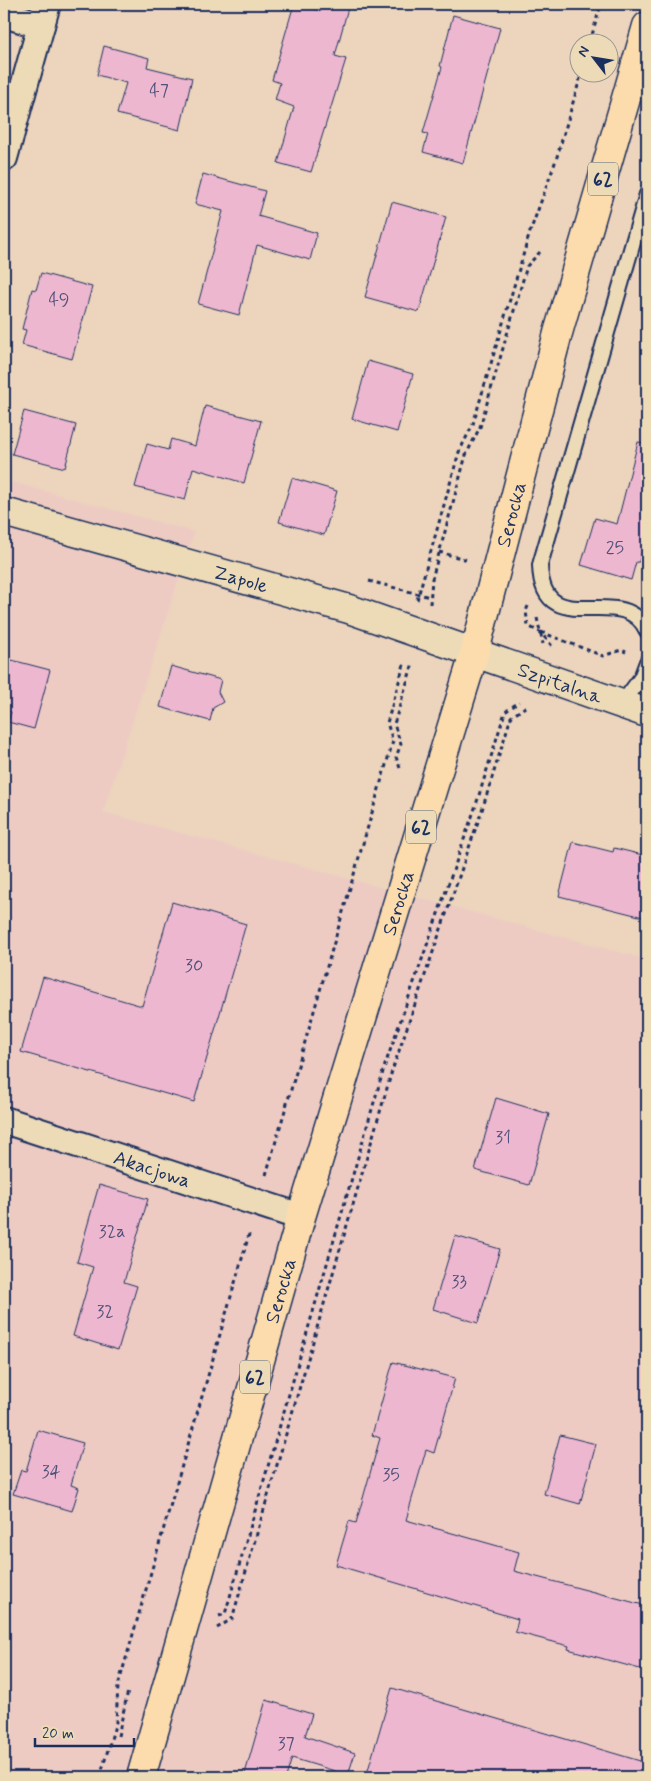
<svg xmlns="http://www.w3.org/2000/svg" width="651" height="1781" viewBox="0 0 651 1781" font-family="Mynerve,sans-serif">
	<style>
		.built { fill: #edcbc3 }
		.building { fill: #eeb7d0; stroke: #1b2f5e }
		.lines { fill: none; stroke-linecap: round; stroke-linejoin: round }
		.lane-casing { stroke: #1b2f5e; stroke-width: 18 }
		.street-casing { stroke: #1b2f5e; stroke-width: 30 }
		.secondary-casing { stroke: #1b2f5e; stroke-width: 31 }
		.primary-casing { stroke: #1b2f5e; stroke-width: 31 }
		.path { stroke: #1b2f5e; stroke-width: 3; stroke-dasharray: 4 4; stroke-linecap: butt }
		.lane { stroke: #eddbb8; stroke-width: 14 }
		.street { stroke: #eddbb8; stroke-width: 26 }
		.secondary { stroke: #eddbb8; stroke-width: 28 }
		.primary { stroke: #fcdcac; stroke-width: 28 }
		.labels { text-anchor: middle; stroke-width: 4; stroke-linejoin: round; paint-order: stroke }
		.number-label { font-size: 18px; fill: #50517a }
		.shield { fill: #eddbb8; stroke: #5a6379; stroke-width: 1 }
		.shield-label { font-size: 19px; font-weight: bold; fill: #1b2f5e }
		.street-label { font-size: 20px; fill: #1b2f5e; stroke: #eddbb8 }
	</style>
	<rect width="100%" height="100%" fill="#edd4bd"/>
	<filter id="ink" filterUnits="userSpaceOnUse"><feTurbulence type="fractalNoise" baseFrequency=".02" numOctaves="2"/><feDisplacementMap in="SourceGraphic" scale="10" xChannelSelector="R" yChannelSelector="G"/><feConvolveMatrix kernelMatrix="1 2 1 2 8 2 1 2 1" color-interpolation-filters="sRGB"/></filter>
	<g filter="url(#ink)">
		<!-- built -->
		<path class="built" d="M4 480 194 532 103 812 647 960V1777H4Z"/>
		<!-- building -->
		<path class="building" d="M294 4 321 11 324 4H349L335 56 346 59 311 172 278 163 294 107 275 100 280 83 272 80Z
			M453 15 500 28 463 163 423 152 428 134 423 133 442 67 440 66Z
			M104 46 149 58 147 67 192 78 180 130 117 114 126 83 97 75Z
			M203 174 265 191 258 216 317 233 310 260 257 245 239 315 198 304 223 211 195 204Z
			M392 202 446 217 419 312 365 297Z
			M41 273 92 287 72 359 22 345 26 330 22 329 32 289 36 290Z
			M368 361 413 374 397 432 352 419Z
			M205 406 261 421 244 483 193 468 185 500 135 487 147 444 168 450 171 439 195 446Z
			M24 411 76 425 65 468 12 454Z
			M638 442 647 443V532L639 562H636L631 580 581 565 595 518 617 524Z
			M292 478 337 491 324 535 279 522Z
			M4 658 50 670 34 729 8 722 11 712 4 710Z
			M171 666 221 680 218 692 223 702 213 708 210 721 160 707Z
			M573 842 613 852 614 848 647 856V918L559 896Z
			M172 902 246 924 194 1102 21 1052 43 977 142 1006Z
			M496 1098 549 1114 529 1185 475 1170Z
			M99 1185 148 1199 124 1282 137 1286 118 1350 73 1336 93 1267 77 1262Z
			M455 1236 500 1249 478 1323 433 1309Z
			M393 1362 455 1378 434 1453 426 1450 406 1520 519 1552 514 1571 647 1606V1671L568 1649 569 1646 515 1632 518 1619 336 1565 349 1521 356 1523 380 1438 372 1435Z
			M38 1430 83 1443 71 1485 79 1488 72 1511 13 1494 21 1470 26 1471Z
			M560 1435 596 1444 580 1504 544 1494Z
			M392 1688 647 1763V1777H366Z
			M266 1700 312 1714 305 1736 355 1753 348 1775 292 1758 286 1777H244Z"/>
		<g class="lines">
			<defs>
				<path id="lane" d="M647 194 540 565C542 645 623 578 647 631
					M621 705 641 678 647 662"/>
				<g id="street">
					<path d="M4 14 41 25"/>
					<path d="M4 158 47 4"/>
					<path id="s1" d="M4 1120 301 1217"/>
				</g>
				<g id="secondary">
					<path id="s2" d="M4 512 349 609 647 713"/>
				</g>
				<g id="primary">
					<path id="s3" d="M141 1777 301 1217 475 651 558 333 647 26"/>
				</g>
			</defs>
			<!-- lane casing -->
			<use href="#lane" class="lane-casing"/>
			<!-- street casing -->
			<use href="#street" class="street-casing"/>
			<!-- secondary casing -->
			<use href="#secondary" class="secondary-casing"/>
			<!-- primary casing -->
			<use href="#primary" class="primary-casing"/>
			<!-- path -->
			<path class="path" d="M590 42 601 4
				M439 552 468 560
				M369 581 430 597
				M417 600 459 452 473 424 530 232 556 160 582 72
				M430 604 432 579 466 455 480 427 527 266 540 252
				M528 606 526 611 528 626 540 632 553 647
				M537 618 543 644
				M541 632 603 656 621 650 626 652
				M400 768 396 757 401 744 394 724 413 663
				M266 1175 393 741 387 723 405 661
				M219 1616 225 1614 384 1068 475 808 505 712 519 702
				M217 1628 232 1619 392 1071 482 810 511 717 528 705
				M118 1736 128 1691
				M100 1777 116 1722 118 1686 250 1231"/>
			<!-- lane -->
			<use href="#lane" class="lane"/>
			<!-- street -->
			<use href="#street" class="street"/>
			<!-- secondary -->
			<use href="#secondary" class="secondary"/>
			<!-- primary -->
			<use href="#primary" class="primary"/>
		</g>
	</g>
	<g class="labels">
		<!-- number labels -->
		<g class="number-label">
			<text x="159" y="96">47</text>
			<text x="59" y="305">49</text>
			<text x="615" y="553">25</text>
			<text x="194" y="971">30</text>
			<text x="503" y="1143">31</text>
			<text x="112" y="1237">32a</text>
			<text x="459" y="1287">33</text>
			<text x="105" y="1317">32</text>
			<text x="51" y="1477">34</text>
			<text x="391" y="1480">35</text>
			<text x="286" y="1749">37</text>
		</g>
		<!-- shield labels -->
		<g class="shield">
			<rect x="588" y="162.5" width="30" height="33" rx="4"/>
			<rect x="406" y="810.5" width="30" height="33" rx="4"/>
			<rect x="240" y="1360.5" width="30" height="33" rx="4"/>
		</g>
		<g class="shield-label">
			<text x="603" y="186">62</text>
			<text x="421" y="834">62</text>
			<text x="255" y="1384">62</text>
		</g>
		<!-- street labels -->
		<g class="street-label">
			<text dy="7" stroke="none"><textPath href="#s3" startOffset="1316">Serocka</textPath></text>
			<text dy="7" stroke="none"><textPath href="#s2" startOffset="246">Zapole</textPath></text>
			<text dy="7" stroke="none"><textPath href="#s2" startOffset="582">Szpitalna</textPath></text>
			<text dy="7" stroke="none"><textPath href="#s3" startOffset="911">Serocka</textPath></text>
			<text dy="7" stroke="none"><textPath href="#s1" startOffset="156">Akacjowa</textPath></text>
			<text dy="7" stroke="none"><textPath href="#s3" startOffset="506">Serocka</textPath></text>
		</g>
	</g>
	<!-- margin -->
	<rect width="651" height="1781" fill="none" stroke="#eddbb8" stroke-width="20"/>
	<rect x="10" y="10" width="631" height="1761" fill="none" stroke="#1b2f5e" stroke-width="2" filter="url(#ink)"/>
	<!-- north arrow -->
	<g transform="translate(594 58) rotate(301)"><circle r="24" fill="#eddbb8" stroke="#999694"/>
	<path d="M0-4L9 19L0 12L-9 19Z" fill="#1b2f5e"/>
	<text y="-8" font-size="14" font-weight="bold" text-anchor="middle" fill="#1b2f5e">N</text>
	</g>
	<!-- scale -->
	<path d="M35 1738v8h99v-8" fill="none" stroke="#1b2f5e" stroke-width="2.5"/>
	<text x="42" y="1738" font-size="15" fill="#1b2f5e" stroke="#eddbb8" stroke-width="4" paint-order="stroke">20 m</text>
</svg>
